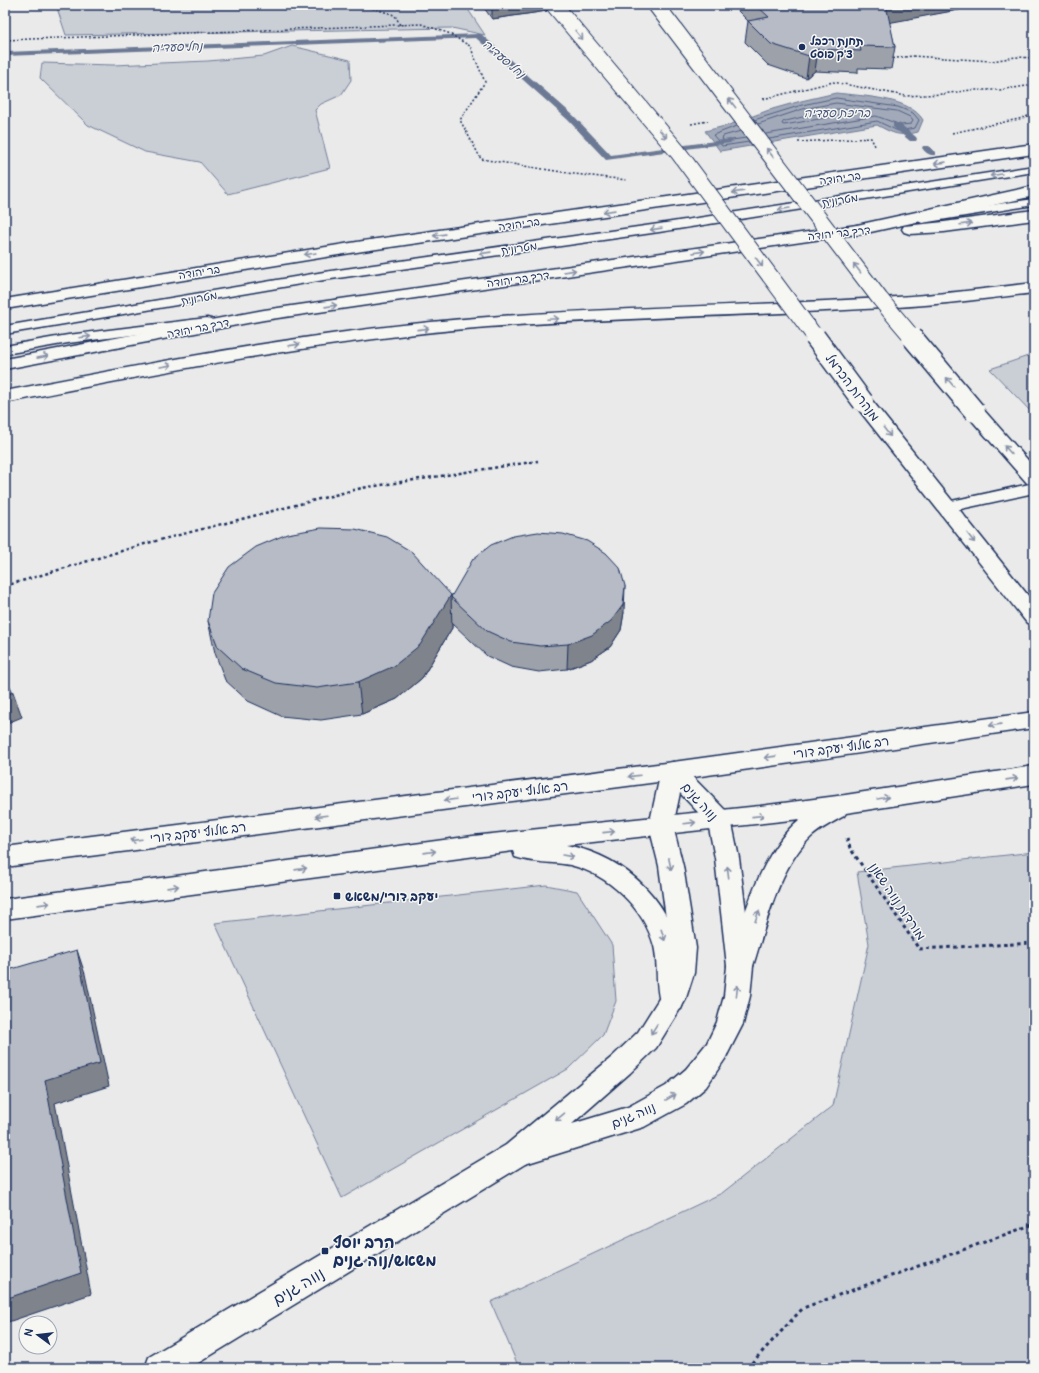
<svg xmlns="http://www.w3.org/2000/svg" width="1039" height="1373" viewBox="0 0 1039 1373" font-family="Pangolin,'Playpen Sans Hebrew',sans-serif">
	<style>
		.green { fill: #caced5; stroke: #727e9a }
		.water { fill: #a2aaba; stroke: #6c7995 }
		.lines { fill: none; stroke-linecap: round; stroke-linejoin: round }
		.shore { stroke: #516083; stroke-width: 1 }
		.stream { fill: #6c7995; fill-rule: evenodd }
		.service-casing { stroke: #1b2f5e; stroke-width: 3 }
		.tertiary-casing { stroke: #1b2f5e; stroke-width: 3 }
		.secondary-casing { stroke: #1b2f5e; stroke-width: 3 }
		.primary-casing { stroke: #1b2f5e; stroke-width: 3 }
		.trunk-casing { stroke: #1b2f5e; stroke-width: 3 }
		.path-far2 { stroke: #1b2f5e; stroke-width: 1.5; stroke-dasharray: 2 2; stroke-linecap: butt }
		.path-far1 { stroke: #1b2f5e; stroke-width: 2.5; stroke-dasharray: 3 3; stroke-linecap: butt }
		.path { stroke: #1b2f5e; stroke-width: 3; stroke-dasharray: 3.5 3.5; stroke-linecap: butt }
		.service { fill: #f6f6f2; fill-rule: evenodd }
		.tertiary { fill: #f6f6f2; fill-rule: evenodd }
		.secondary { fill: #f6f6f2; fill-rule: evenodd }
		.primary { fill: #f6f6f2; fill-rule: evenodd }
		.trunk { fill: #f6f6f2; fill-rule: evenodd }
		.trunk-bridge-far1-casing { stroke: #1b2f5e; stroke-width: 18; stroke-linecap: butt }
		.trunk-bridge-casing { stroke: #1b2f5e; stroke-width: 23; stroke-linecap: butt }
		.trunk-bridge-far1 { stroke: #f6f6f2; stroke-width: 16 }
		.trunk-bridge { stroke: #f6f6f2; stroke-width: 20 }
		.wall { fill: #9da1aa; stroke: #1b2f5e }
		.shaded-wall { fill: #7f838b; stroke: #1b2f5e }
		.building { fill: #b6bbc6; stroke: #1b2f5e }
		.oneway { stroke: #8892a8 }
		.poi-dot { fill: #1b2f5e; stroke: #f6f6f2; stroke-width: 1.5 }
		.labels { text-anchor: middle; stroke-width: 3; stroke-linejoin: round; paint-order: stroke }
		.far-poi-label { font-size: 11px; font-weight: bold; fill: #1b2f5e; stroke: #f6f6f2; text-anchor: start }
		.far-street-label { font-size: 11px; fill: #1b2f5e; stroke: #f6f6f2 }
		.far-water-label { font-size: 12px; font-style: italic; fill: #44547a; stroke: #f6f6f2 }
		.street-label { font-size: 13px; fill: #1b2f5e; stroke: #f6f6f2 }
		.poi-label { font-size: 13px; font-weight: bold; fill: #1b2f5e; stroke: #f6f6f2; text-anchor: start }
		.near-poi-label { font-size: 16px; font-weight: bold; fill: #1b2f5e; stroke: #f6f6f2; text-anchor: start }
		.near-street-label { font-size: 16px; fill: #1b2f5e; stroke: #f6f6f2 }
	</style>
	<rect width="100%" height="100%" fill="#e9eae9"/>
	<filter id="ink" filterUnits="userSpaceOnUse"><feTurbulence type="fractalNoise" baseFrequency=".025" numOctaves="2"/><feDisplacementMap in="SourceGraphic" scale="8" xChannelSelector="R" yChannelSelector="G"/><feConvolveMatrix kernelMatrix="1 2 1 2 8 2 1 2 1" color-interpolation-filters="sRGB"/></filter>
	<g filter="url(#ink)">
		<!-- green -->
		<path class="green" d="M56 5H465L485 35 452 28 66 35Z
			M292 46 350 60 351 80 341 95 321 104 315 110 330 168 228 194 200 162 145 152 88 125 40 78 42 63 113 65 208 61 264 56Z
			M1034 354V415L990 369Z
			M1034 852V1368H519L491 1302 722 1193 833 1106 869 944 857 872Z
			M546 885 577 891 612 945 616 1001 603 1035 568 1069 342 1198 215 923Z"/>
		<!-- water -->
		<path class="water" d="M836 93C860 96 910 97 923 120L918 132C899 137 894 134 877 125L720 151 705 131 729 125 769 110 801 101Z"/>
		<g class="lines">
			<!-- shore -->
			<path class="shore" d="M837 109 853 110 854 113 784 125 782 124 783 122Z
				M754 120 802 105 836 98 898 107 913 113 919 120 915 128 898 131 877 121 769 139
				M758 124 803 109 836 103 897 111 910 117 913 121 911 124 901 125 876 116 766 134
				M737 126 713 135 722 146 749 142
				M741 131 723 136 722 139 725 141 746 138"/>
			<!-- stream -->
			<path class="stream" d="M478 34H481L574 116 611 155 730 139 734 141 730 143 606 160 568 120 476 38 5 56V52Z
				M893 123H899L916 137 917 139 916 141H910L893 127Z
				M923 146H929L936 153 935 155C929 156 925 152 922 148Z"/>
			<defs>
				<path id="service" d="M1034 166V172L659 232 324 280 5 334V326L324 272 659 224Z
					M1034 199V205L922 223 918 221 916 219 918 217 922 215Z
					M207 318 211 319 213 322 211 325 68 343 5 354V346L68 335Z
					M1034 483V493L947 512 942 510 940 507 942 504 947 502Z"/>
				<path id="tertiary" d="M673 762 681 765 727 812 731 819 739 858 753 966 750 996 743 1024 725 1059 706 1087 686 1104 644 1127 525 1164 190 1368H145L149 1357 506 1145 612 1057 638 1032 660 997 668 973 670 948 659 866 649 826 661 771 665 765ZM680 793 708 823 715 858 727 966 724 996 717 1022 707 1043 686 1069 666 1086 628 1107 572 1124 630 1073 656 1048 685 1001 694 973 696 948 683 866 673 826Z"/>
				<path id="secondary" d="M1034 712V728L673 780 5 867V847L673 762Z
					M1034 766V784L846 813 844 816C833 822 821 828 811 837 778 868 766 925 753 966L749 974 740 977 731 974 727 966C743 920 761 850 800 819L566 845C629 857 677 906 683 970 684 983 687 997 681 1009L672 1012 663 1009C654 991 659 966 654 946 644 908 608 874 570 865 552 862 533 863 515 857L513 851 5 919V899L473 836 760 806 845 795Z"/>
				<path id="primary" d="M1034 186V196L857 235 851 233 849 230 851 227 857 225Z
					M1034 210V220L944 232 910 234 904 232 902 229 904 226 944 222Z"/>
				<path id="trunk" d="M1034 144V154L363 251 5 309V299L363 241Z
					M857 225 863 227 865 230 863 233 264 320 5 369V359L264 310Z
					M1034 283V293C998 297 962 302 925 305 780 316 634 316 488 327 326 340 165 371 5 403V391C165 360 326 329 488 317 634 306 780 306 925 295 962 292 998 287 1034 283Z
					M863 396 870 398 1034 603V625L1027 623 856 406 854 402 856 398Z
					M975 406 982 408 1034 467V485L1027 483 968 416 966 412 968 408Z"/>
			</defs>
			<!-- service casing -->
			<use href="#service" class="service-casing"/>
			<!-- tertiary casing -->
			<use href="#tertiary" class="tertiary-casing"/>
			<!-- secondary casing -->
			<use href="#secondary" class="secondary-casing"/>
			<!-- primary casing -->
			<use href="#primary" class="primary-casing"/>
			<!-- trunk casing -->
			<use href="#trunk" class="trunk-casing"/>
			<!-- path-far2 -->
			<path class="path-far2" d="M361 5 392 14 396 17 400 25
				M5 40 421 24 448 33 470 46 485 82 460 120 481 159 574 174 627 180
				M889 59 912 56 992 61 1016 57 1034 58
				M763 99 833 82 906 96 943 94 971 90H999L1034 85
				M691 124 708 121
				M952 133 1019 119 1034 114
				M798 142 871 138 875 146"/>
			<!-- path-far1 -->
			<path class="path-far1" d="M5 586 148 543 362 488 538 461"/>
			<!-- path -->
			<path class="path" d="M847 838 850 848 919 949 1034 943
				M747 1368 803 1308 1034 1224"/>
			<!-- service -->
			<use href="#service" class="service"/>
			<!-- tertiary -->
			<use href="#tertiary" class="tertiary"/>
			<!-- secondary -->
			<use href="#secondary" class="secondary"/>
			<!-- primary -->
			<use href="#primary" class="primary"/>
			<!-- trunk -->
			<use href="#trunk" class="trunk"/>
			<defs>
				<path id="trunk-bridge-far1" d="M554 5 678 152 816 338
					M656 5 880 299 913 338"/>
				<path id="trunk-bridge" d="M815 337 863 402
					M912 337 975 412"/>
			</defs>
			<!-- trunk-bridge-far1 casing -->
			<use href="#trunk-bridge-far1" class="trunk-bridge-far1-casing"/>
			<!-- trunk-bridge casing -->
			<use href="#trunk-bridge" class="trunk-bridge-casing"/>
			<!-- trunk-bridge-far1 -->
			<use href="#trunk-bridge-far1" class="trunk-bridge-far1"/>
			<!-- trunk-bridge -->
			<use href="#trunk-bridge" class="trunk-bridge"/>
		</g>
		<!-- wall -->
		<path class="wall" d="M482 5H547V11L492 19Z
			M732 5H985L889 22 895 47 891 69 858 68V73L815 71 806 78 768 65 745 42 748 21Z
			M451 595 624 612 621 630 610 647 591 660 567 669 539 672 511 667 487 656 452 623V628L422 678 397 699 362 714 321 720 281 716 248 701 225 680 215 653 208 621Z"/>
		<!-- shaded-wall -->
		<path class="shaded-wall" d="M492 5H547V11L492 19Z
			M569 5H588L569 8Z
			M885 5H985L882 24Z
			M818 49 815 71 806 78 809 56Z
			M625 586 624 612 621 630 610 647 591 660 567 669 568 644Z
			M451 595 452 628 422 678 397 699 362 714 358 682Z
			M13 692 22 717 5 724V695Z
			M77 950 85 974 109 1086 55 1103 91 1294 5 1323V1299L45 1080Z"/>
		<!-- building -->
		<path class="building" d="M756 5H886L895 47 860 46 861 51 818 49 809 56 771 44 748 21 769 17Z
			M321 528 355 529 387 537 412 552 451 595 420 645 394 666 358 682 317 688 276 683 242 669 218 647 208 621 212 593 229 567 256 547 287 534Z
			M538 532 563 534 587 541 606 553 620 568 625 586 623 605 611 621 592 635 568 644 540 646 511 642 487 631 451 597 473 559 491 545 513 536Z
			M5 677 13 692 5 695Z
			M77 950 100 1063 45 1080 81 1273 5 1299V971Z"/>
		<!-- one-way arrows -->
		<defs><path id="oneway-shaft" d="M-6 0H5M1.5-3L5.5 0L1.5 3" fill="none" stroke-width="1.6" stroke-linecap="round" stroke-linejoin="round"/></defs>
		<g class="oneway">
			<use href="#oneway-shaft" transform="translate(579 35) rotate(50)"/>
			<use href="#oneway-shaft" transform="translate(732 103) rotate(-128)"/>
			<use href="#oneway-shaft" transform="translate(663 134) rotate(50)"/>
			<use href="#oneway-shaft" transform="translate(770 153) rotate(-127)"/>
			<use href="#oneway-shaft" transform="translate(940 163) rotate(172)"/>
			<use href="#oneway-shaft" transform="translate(996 175) rotate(171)"/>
			<use href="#oneway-shaft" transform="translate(738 192) rotate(172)"/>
			<use href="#oneway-shaft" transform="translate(784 209) rotate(171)"/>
			<use href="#oneway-shaft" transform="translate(609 211) rotate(172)"/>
			<use href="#oneway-shaft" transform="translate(966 224) rotate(-7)"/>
			<use href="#oneway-shaft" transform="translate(656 229) rotate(172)"/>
			<use href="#oneway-shaft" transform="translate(439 235) rotate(172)"/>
			<use href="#oneway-shaft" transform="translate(699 252) rotate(-8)"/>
			<use href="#oneway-shaft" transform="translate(485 253) rotate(172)"/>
			<use href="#oneway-shaft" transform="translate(310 254) rotate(171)"/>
			<use href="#oneway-shaft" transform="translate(759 262) rotate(53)"/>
			<use href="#oneway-shaft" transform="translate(857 268) rotate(-127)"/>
			<use href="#oneway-shaft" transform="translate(570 271) rotate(-8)"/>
			<use href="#oneway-shaft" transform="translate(331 306) rotate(-8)"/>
			<use href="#oneway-shaft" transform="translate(553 319) rotate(-3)"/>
			<use href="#oneway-shaft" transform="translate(423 329) rotate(-6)"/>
			<use href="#oneway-shaft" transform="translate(85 337) rotate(-7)"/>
			<use href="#oneway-shaft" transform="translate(294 345) rotate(-8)"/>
			<use href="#oneway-shaft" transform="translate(43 357) rotate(-11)"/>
			<use href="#oneway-shaft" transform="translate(166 366) rotate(-10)"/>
			<use href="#oneway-shaft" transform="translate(950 382) rotate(-130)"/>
			<use href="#oneway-shaft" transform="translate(887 432) rotate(52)"/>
			<use href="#oneway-shaft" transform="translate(1008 450) rotate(-132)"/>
			<use href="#oneway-shaft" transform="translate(971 538) rotate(52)"/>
			<use href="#oneway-shaft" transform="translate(995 725) rotate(172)"/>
			<use href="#oneway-shaft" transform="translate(770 757) rotate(172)"/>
			<use href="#oneway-shaft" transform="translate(634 776) rotate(173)"/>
			<use href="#oneway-shaft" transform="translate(1012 779) rotate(-8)"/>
			<use href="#oneway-shaft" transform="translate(883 798) rotate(-9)"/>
			<use href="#oneway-shaft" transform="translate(450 800) rotate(173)"/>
			<use href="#oneway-shaft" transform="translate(321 816) rotate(173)"/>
			<use href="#oneway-shaft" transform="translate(758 816) rotate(-6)"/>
			<use href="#oneway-shaft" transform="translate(690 823) rotate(-7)"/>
			<use href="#oneway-shaft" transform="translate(609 832) rotate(-6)"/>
			<use href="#oneway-shaft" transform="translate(136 840) rotate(173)"/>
			<use href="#oneway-shaft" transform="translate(430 852) rotate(-8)"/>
			<use href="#oneway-shaft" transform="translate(568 856) rotate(10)"/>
			<use href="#oneway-shaft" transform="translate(670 864) rotate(78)"/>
			<use href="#oneway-shaft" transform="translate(301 869) rotate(-8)"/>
			<use href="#oneway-shaft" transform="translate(728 872) rotate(-97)"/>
			<use href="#oneway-shaft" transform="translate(173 887) rotate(-8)"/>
			<use href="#oneway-shaft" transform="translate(44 904) rotate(-8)"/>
			<use href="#oneway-shaft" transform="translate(757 916) rotate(-71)"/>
			<use href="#oneway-shaft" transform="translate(663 935) rotate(72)"/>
			<use href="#oneway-shaft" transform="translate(737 991) rotate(-83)"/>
			<use href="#oneway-shaft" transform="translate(654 1029) rotate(122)"/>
			<use href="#oneway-shaft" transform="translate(671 1097) rotate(-30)"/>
			<use href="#oneway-shaft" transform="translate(560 1117) rotate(140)"/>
		</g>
	</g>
	<!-- markers -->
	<g class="poi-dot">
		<circle cx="802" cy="47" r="4"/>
		<rect x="333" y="892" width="8" height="8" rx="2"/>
		<rect x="321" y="1247" width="8" height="8" rx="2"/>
	</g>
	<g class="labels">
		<!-- far-poi labels -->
		<g class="far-poi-label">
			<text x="810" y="45">תחנת רכבל<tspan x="810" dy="13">צ'ק פוסט</tspan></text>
		</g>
		<!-- far-street labels -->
		<g class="far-street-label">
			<text transform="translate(840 178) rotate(-8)" y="4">בר יהודה</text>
			<text transform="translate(840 200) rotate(-9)" y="4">מטרונית</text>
			<text transform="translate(519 224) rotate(-8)" y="4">בר יהודה</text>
			<text transform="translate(839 233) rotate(-6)" y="4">דרך בר יהודה</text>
			<text transform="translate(519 248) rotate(-8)" y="4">מטרונית</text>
			<text transform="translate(199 272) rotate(-9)" y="4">בר יהודה</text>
			<text transform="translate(518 279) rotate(-8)" y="4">דרך בר יהודה</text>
			<text transform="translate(199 298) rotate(-10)" y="4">מטרונית</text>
			<text transform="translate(198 328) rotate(-11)" y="4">דרך בר יהודה</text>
		</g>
		<!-- far-water labels -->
		<g class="far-water-label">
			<text transform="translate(177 47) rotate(-2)" y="4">נחל סעדיה</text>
			<text transform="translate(504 59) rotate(41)" y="4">נחל סעדיה</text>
			<text x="837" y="117">בריכת סעדיה</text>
		</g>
		<!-- street labels -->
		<g class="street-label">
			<text transform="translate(853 387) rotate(53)" y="5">מנהרות הכרמל</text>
			<text transform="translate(841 747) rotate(-8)" y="5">רב אלוף יעקב דורי</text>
			<text transform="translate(520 791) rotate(-7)" y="5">רב אלוף יעקב דורי</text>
			<text transform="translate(700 801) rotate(48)" y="5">נווה גנים</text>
			<text transform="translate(198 832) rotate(-7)" y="5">רב אלוף יעקב דורי</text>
			<text transform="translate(898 901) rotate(56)" y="5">מורדות נווה שאנן</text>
			<text transform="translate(633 1115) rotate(-23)" y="5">נווה גנים</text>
		</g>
		<!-- poi labels -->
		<g class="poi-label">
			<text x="345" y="901">יעקב דורי/משאש</text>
		</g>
		<!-- near-poi labels -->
		<g class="near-poi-label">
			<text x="333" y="1248">הרב יוסף<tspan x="333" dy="18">משאש/נוה גנים</tspan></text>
		</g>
		<!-- near-street labels -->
		<g class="near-street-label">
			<text transform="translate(298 1286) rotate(-31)" y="6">נווה גנים</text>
		</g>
	</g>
	<!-- margin -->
	<rect width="1039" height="1373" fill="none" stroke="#f6f6f2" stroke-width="20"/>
	<rect x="10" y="10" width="1019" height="1353" fill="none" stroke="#1b2f5e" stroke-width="1.5" filter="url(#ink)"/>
	<!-- north arrow -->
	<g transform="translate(38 1335) rotate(285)"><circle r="19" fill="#f6f6f2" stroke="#9ea6b7"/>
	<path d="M0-3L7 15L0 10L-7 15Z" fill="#1b2f5e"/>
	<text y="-6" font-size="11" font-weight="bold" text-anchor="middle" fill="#1b2f5e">N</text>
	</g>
</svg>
